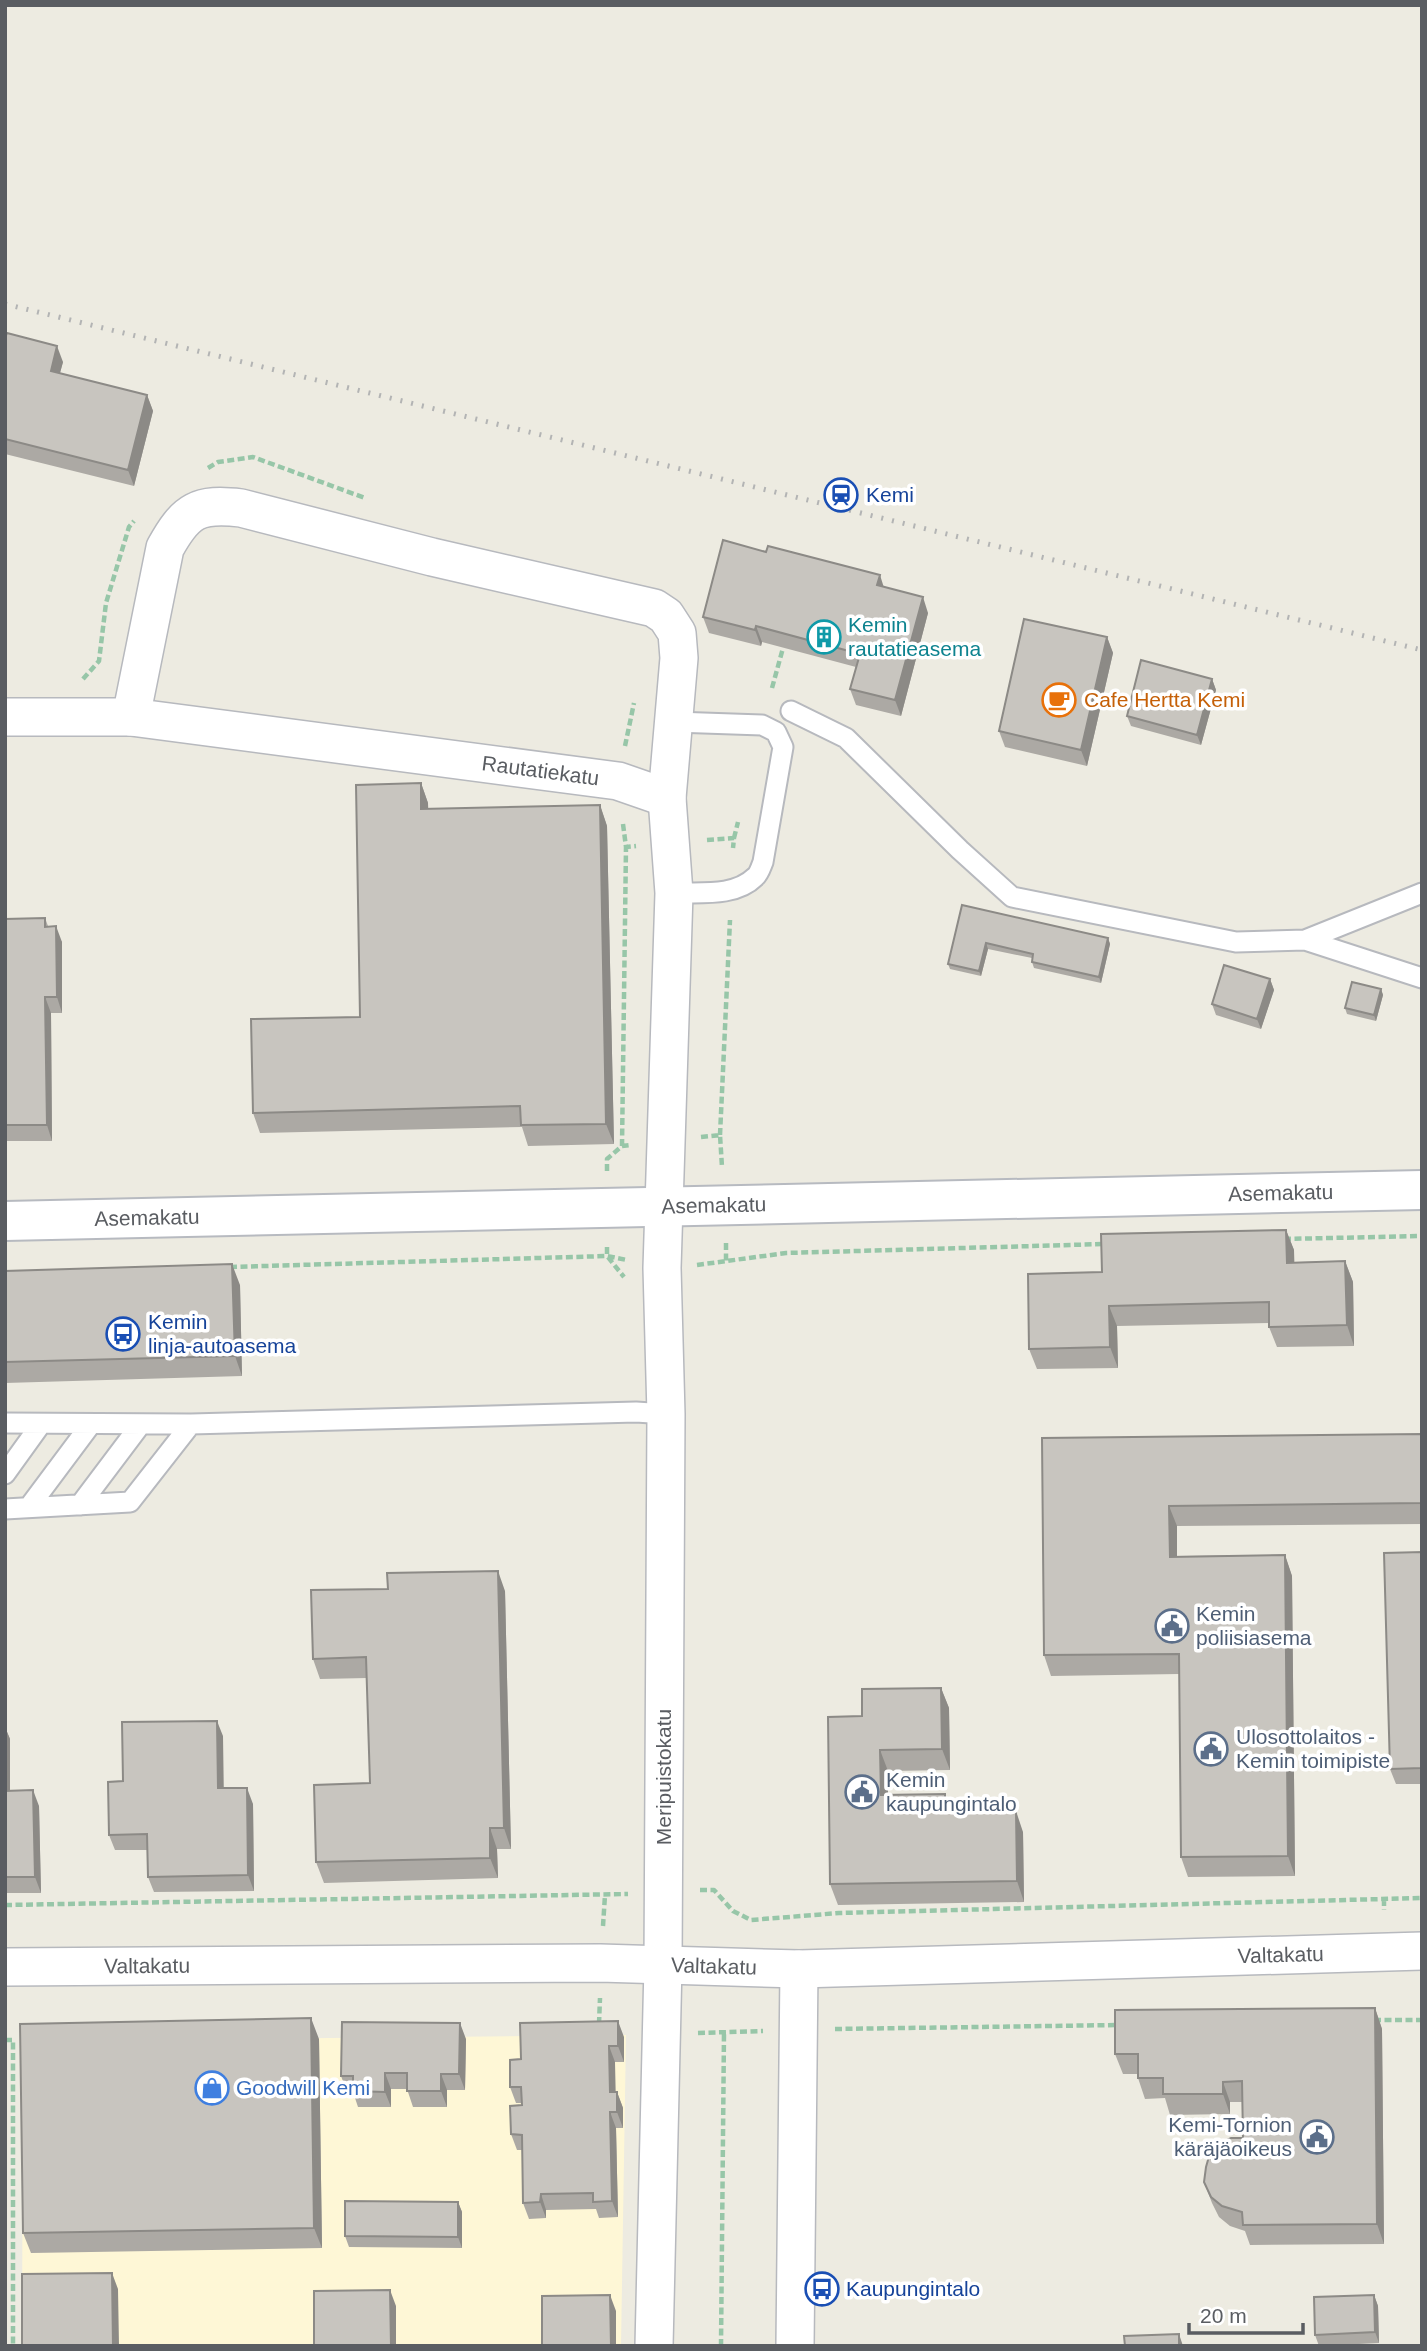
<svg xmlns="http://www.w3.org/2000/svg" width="1427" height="2351" viewBox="0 0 1427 2351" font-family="Arial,sans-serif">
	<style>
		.commercial { fill: #fef7d6 }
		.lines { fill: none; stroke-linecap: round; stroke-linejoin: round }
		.service-casing { stroke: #b7b9be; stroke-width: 23 }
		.minor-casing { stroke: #b7b9be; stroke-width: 40 }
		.secondary-casing { stroke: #b7bac0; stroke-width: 42 }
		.path { stroke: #97c6a8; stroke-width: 4.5; stroke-dasharray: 7 3.5; stroke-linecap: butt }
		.service { stroke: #fff; stroke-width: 19 }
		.minor { stroke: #fff; stroke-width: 37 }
		.secondary { stroke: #fff; stroke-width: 38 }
		.rail { stroke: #b3b4b4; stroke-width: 5; stroke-dasharray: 2 9; stroke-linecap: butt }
		.wall { fill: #aca9a4 }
		.shaded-wall { fill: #8c8a86 }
		.building { fill: #c8c5bf; stroke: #8c8a86; stroke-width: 2 }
		.labels { text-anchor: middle; stroke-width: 7; stroke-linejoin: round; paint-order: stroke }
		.transit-label { font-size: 21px; fill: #164399; stroke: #fff; text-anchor: start }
		.culture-label { font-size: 21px; fill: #0d838f; stroke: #fff; text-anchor: start }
		.food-label { font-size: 21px; fill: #c56008; stroke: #fff; text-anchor: start }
		.street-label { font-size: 21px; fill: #5a5d62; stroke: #fff }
		.service-label { font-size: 21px; fill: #4e5e75; stroke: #fff; text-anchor: start }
		.shop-label { font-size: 21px; fill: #366cbe; stroke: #fff; text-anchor: start }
	</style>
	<rect width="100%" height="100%" fill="#edebe1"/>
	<!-- commercial -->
	<path class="commercial" d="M626 2035 621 2346H22L23 2041Z"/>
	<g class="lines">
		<defs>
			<path id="service" d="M791 711 846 738 960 850 1012 897 1236 942 1305 940 1422 893
				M674 893C700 892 735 897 755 877 759 874 761 867 763 862L783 747 776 732 762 725 674 722
				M1305 940 1422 978
				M5 1423 191 1424 636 1412 666 1414
				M5 1474 41 1424
				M80 1505 141 1424
				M29 1507 91 1424
				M5 1509 130 1502 191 1424"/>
			<g id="minor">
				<path id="s1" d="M5 717H131L618 781 667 798"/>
				<path d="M131 717 165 548C186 510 198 503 241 508L432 557 654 608 666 616 677 633 679 658 667 798 674 893 662 1268 666 1414 663 1965 654 2346"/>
				<path id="s2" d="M5 1967 600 1963 799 1969 1422 1951"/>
				<path d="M795 2346 799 1969"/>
			</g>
			<g id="secondary">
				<path id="s3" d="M5 1221 1422 1190"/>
			</g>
		</defs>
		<!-- service casing -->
		<use href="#service" class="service-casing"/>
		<!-- minor casing -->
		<use href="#minor" class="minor-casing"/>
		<!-- secondary casing -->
		<use href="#secondary" class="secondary-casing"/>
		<!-- path -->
		<path class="path" d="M208 468 218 462 253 457 365 498
			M83 679 99 661 106 603 129 527 134 521
			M772 688 783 648
			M625 746 634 703
			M623 824 626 847 636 846
			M734 838 738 822
			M707 840 734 838 733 848
			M720 1135 730 920
			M701 1137 720 1135 722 1167
			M622 1146 626 847
			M607 1171V1159L622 1146 630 1145
			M1284 1239 1422 1236
			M726 1243V1263
			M607 1247V1256L624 1277
			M697 1265 786 1253 1104 1244
			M230 1267 607 1256 627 1260
			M700 1890H714L733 1911 751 1920 839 1913 1422 1898
			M1384 1899V1910
			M5 1905 628 1894
			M603 1926 605 1895
			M1374 2020H1422
			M599 2024 600 1998
			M835 2029 1120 2025
			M698 2033 763 2031
			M5 2040H13V2346
			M721 2346 724 2032"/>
		<!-- service -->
		<use href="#service" class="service"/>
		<!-- minor -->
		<use href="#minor" class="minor"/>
		<!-- secondary -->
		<use href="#secondary" class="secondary"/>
		<!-- rail -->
		<path class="rail" d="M5 304 1422 650"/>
	</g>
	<!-- wall -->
	<path class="wall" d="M5 338 63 362 60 373 147 395 153 411 134 486 5 454Z
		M884 587 928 613 901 716 856 705 850 689 856 667 762 642 761 646 709 633 703 617Z
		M1107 637 1113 653 1087 766 1005 747 999 731Z
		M1212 679 1216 690 1201 745 1131 726 1127 716Z
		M421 783 428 803V809L600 805 607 826 614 1144 528 1146 522 1127 260 1133 253 1113 360 1017Z
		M962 905 1108 938 1110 944 1101 983 1034 968 1032 962V958L988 949 981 976 950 969 948 964Z
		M45 918 48 926 62 942V1013H51L52 1141H5V919Z
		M1270 979 1274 990 1261 1029 1216 1015 1212 1004Z
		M1381 989 1383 995 1376 1021 1347 1014 1345 1008Z
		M1286 1230 1294 1250V1262L1345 1261 1353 1282 1354 1346 1277 1347 1269 1327V1323L1117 1326 1118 1368 1037 1369 1029 1349 1102 1272Z
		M5 1271 240 1285 242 1376 5 1383Z
		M1422 1434V1524L1177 1526V1556L1285 1555 1292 1576 1295 1876 1188 1877 1181 1857 1179 1674 1051 1676 1044 1655 1042 1438Z
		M1422 1552V1784H1396L1390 1769Z
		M505 1591 511 1849H497L498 1878 324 1883 316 1862 370 1783 367 1678 320 1679 313 1659Z
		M941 1688 949 1708 950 1770 888 1771V1794H945L952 1813 1023 1832 1024 1902 838 1905 830 1884 862 1716Z
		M5 1727 10 1739V1791L39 1806 41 1893H5Z
		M223 1736V1788L253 1804 254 1891 154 1892 148 1877V1850H115L109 1835 123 1781Z
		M1375 2008 1382 2029 1384 2244 1250 2245 1245 2231 1230 2226 1219 2217 1212 2203 1204 2182 1243 2138 1242 2102H1230V2114L1170 2115 1165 2098 1145 2099 1138 2078V2074H1123L1115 2054Z
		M624 2037V2062H615V2092H617L623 2108V2128H616L618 2217 599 2218 596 2209 546 2210V2218L529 2219 523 2203V2150H517L511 2134 522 2105V2103H516L510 2087 521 2059Z
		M319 2039 322 2248 31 2253 23 2233Z
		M466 2039 465 2090H447V2107H413L407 2089H391V2107H358L353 2092H347L341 2076Z
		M458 2202 462 2212V2248L349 2247 345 2236Z
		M1374 2295 1378 2306 1379 2343 1319 2346 1315 2335Z"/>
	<!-- shaded-wall -->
	<path class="shaded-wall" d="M57 346 63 362 56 387 51 371Z
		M147 395 153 411 134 486 128 470Z
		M880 575 885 591 877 585Z
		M923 597 928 613 901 716 895 700Z
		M756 626 762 642 761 646 755 630Z
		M1107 637 1113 653 1087 766 1081 750Z
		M1212 679 1216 690 1201 745 1197 735Z
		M421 783 428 803 429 830 421 809Z
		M600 805 607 826 614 1144 606 1124Z
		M56 926 62 942V1013L57 997Z
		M1108 938 1110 944 1101 983 1099 977Z
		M986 943 988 949 981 976 979 971Z
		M1270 979 1274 990 1261 1029 1257 1019Z
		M1381 989 1383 995 1376 1021 1374 1015Z
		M45 997 51 1013 52 1141 47 1125Z
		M1286 1230 1294 1250 1295 1283 1287 1263Z
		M1345 1261 1353 1282 1354 1346 1347 1325Z
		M232 1264 240 1285 242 1376 235 1356Z
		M1109 1306 1117 1326 1118 1368 1110 1347Z
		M1169 1506 1177 1526V1577L1170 1557Z
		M1285 1555 1292 1576 1295 1876 1288 1856Z
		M498 1571 505 1591 511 1849 504 1828Z
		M941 1688 949 1708 950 1770 942 1749Z
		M217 1721 223 1736 224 1804 218 1788Z
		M5 1727 10 1739V1807L5 1793Z
		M880 1750 888 1771V1815L881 1795Z
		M247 1788 253 1804 254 1891 248 1875Z
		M33 1790 39 1806 41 1893 35 1877Z
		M945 1794 952 1814 945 1813Z
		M1016 1811 1023 1832 1024 1902 1017 1881Z
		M490 1828 497 1849 498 1878 490 1858Z
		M1375 2008 1382 2029 1384 2244 1377 2224Z
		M311 2018 319 2039 322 2248 314 2228Z
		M618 2021 624 2037V2062L618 2046Z
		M460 2023 466 2039 465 2090 459 2074Z
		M609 2046 615 2062 616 2107 610 2092Z
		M385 2073 391 2089V2107L385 2092Z
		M441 2074 447 2090V2107L441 2091Z
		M1223 2082 1230 2102V2114L1223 2094Z
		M617 2092 623 2108V2128L617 2112Z
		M610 2112 616 2128 618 2217 612 2201Z
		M541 2194 546 2210V2218L540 2202Z
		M458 2202 462 2212V2248L458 2237Z
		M112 2273 118 2289 119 2346H113Z
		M390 2290 396 2306V2346H391Z
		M610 2295 616 2311V2346H611Z
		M1374 2295 1378 2306 1379 2343 1375 2332Z
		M1179 2334 1183 2346H1179Z"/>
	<!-- building -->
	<path class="building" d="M7 333 57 346 51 371 147 395 128 470 5 439V338Z
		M723 540 766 552 768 546 880 575 877 585 923 597 895 700 850 689 860 654 756 626 755 630 703 617Z
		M1024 619 1107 637 1081 750 999 731Z
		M1141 660 1212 679 1197 735 1127 716Z
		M421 783V809L600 805 606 1124 521 1125 520 1106 253 1113 251 1019 360 1017 356 785Z
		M962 905 1108 938 1099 977 1032 962 1033 954 986 943 979 971 948 964Z
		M45 918V927L56 926 57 997H45L47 1125H5V919Z
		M1224 965 1270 979 1257 1019 1212 1004Z
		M1352 982 1381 989 1374 1015 1345 1008Z
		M1286 1230 1287 1263 1345 1261 1347 1325 1269 1327V1302L1109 1306 1110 1347 1029 1349 1028 1274 1102 1272 1101 1234Z
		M232 1264 235 1356 5 1362V1271Z
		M1422 1434V1503L1169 1506 1170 1557 1285 1555 1288 1856 1181 1857 1179 1654 1044 1655 1042 1438Z
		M1422 1552V1768L1390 1769 1384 1553Z
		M498 1571 504 1828H490V1858L316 1862 314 1785 370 1783 366 1657 313 1659 311 1590 388 1589 387 1573Z
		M941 1688 942 1749 880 1750 881 1795 945 1794V1813L1016 1811 1017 1881 830 1884 828 1717 862 1716V1689Z
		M217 1721 218 1788H247L248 1875 148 1877 147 1834 109 1835 108 1782 123 1781 122 1722Z
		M33 1790 35 1877H5V1791Z
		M1375 2008 1377 2224 1243 2225 1242 2212 1222 2206 1211 2197 1204 2182 1206 2167 1210 2153 1220 2143 1231 2138H1243L1242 2081 1223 2082V2094H1163V2078H1138V2054H1115V2010Z
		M311 2018 314 2228 23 2233 20 2024Z
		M618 2021V2046H609L610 2092H617V2112H610L612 2201 593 2202V2193L541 2194 540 2202 523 2203 522 2135 511 2134 510 2106 522 2105 521 2087H510V2060L521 2059 520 2023Z
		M342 2022 460 2023 459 2074H441V2091H407V2073H385V2092L353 2091V2076H341Z
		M345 2201 458 2202V2237L345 2236Z
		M112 2273 113 2346H22V2274Z
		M390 2290 391 2346H314V2291Z
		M610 2295 611 2346H542V2296Z
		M1374 2295 1375 2332 1315 2335 1314 2297Z
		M1179 2334V2346H1125L1124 2336Z"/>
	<!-- icons -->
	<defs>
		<symbol id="station-ring" viewBox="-11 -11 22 22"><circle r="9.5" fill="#fff" stroke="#1a4fb4" stroke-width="1.5"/><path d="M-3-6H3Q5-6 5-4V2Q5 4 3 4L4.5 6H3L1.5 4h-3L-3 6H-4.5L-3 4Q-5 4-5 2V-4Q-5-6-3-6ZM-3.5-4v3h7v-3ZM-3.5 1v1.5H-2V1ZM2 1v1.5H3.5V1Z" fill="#1a4fb4"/></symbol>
		<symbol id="building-ring" viewBox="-11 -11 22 22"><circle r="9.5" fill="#fff" stroke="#0f9aa8" stroke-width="1.5"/><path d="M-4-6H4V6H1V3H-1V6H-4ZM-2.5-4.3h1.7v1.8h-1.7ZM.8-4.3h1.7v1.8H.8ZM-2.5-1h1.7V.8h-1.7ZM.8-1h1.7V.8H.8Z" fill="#0f9aa8"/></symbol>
		<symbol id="cafe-ring" viewBox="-11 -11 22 22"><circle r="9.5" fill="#fff" stroke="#e8710a" stroke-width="1.5"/><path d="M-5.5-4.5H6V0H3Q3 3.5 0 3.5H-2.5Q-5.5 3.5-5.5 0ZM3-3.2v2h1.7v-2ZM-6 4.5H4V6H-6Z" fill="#e8710a"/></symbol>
		<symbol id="bus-ring" viewBox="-11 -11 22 22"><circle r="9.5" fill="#fff" stroke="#1a4fb4" stroke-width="1.5"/><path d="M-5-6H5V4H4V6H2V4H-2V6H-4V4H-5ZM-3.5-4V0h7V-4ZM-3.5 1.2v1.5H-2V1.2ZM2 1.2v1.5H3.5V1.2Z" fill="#1a4fb4"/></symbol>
		<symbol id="civic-ring" viewBox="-11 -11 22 22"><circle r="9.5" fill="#fff" stroke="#5c6f8a" stroke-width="1.5"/><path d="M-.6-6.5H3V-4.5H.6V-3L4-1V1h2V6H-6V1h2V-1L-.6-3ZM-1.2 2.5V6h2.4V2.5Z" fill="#5c6f8a"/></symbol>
		<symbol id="shop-ring" viewBox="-11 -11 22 22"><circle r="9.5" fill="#fff" stroke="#3f7fe0" stroke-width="1.5"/><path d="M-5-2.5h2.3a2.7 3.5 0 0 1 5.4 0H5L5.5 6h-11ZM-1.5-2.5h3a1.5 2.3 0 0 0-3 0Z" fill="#3f7fe0"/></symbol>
	</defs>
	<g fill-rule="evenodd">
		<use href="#station-ring" x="822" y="476" width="38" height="38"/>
		<use href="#building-ring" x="805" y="618" width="38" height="38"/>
		<use href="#cafe-ring" x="1040" y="681" width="38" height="38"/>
		<use href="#bus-ring" x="104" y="1315" width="38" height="38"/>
		<use href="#civic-ring" x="1153" y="1607" width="38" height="38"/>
		<use href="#civic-ring" x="1192" y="1730" width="38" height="38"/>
		<use href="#civic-ring" x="843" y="1773" width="38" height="38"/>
		<use href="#shop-ring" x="193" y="2069" width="38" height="38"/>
		<use href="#civic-ring" x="1298" y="2118" width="38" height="38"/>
		<use href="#bus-ring" x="803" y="2270" width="38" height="38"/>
	</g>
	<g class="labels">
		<!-- transit labels -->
		<g class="transit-label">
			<text x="866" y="502">Kemi</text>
			<text x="148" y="1329">Kemin<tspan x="148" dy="24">linja-autoasema</tspan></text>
			<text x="846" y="2296">Kaupungintalo</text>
		</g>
		<!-- culture labels -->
		<g class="culture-label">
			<text x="848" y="632">Kemin<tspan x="848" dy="24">rautatieasema</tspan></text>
		</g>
		<!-- food labels -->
		<g class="food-label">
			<text x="1084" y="707">Cafe Hertta Kemi</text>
		</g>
		<!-- street labels -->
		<g class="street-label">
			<text dy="7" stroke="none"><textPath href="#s1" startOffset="539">Rautatiekatu</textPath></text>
			<text dy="7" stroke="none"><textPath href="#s3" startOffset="1276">Asemakatu</textPath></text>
			<text dy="7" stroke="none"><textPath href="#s3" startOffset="709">Asemakatu</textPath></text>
			<text dy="7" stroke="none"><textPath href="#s3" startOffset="142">Asemakatu</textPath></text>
			<text transform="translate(664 1777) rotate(-90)" y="7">Meripuistokatu</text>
			<text dy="7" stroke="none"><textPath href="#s2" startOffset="1276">Valtakatu</textPath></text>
			<text dy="7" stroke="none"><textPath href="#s2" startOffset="142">Valtakatu</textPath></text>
			<text dy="7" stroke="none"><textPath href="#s2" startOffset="709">Valtakatu</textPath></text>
		</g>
		<!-- service labels -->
		<g class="service-label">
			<text x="1196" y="1621">Kemin<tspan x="1196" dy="24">poliisiasema</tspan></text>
			<text x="1236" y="1744">Ulosottolaitos -<tspan x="1236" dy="24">Kemin toimipiste</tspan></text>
			<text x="886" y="1787">Kemin<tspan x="886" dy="24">kaupungintalo</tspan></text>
			<text x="1292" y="2132" text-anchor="end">Kemi-Tornion<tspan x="1292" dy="24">käräjäoikeus</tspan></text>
		</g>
		<!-- shop labels -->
		<g class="shop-label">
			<text x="236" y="2095">Goodwill Kemi</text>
		</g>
	</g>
	<!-- border -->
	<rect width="1427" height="2351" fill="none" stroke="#5a5d62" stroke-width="14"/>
	<!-- scale -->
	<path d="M1189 2323v10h114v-10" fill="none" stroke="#5a5d62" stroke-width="3.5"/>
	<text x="1200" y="2323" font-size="21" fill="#5a5d62" stroke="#ffffff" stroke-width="5" paint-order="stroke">20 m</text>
</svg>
